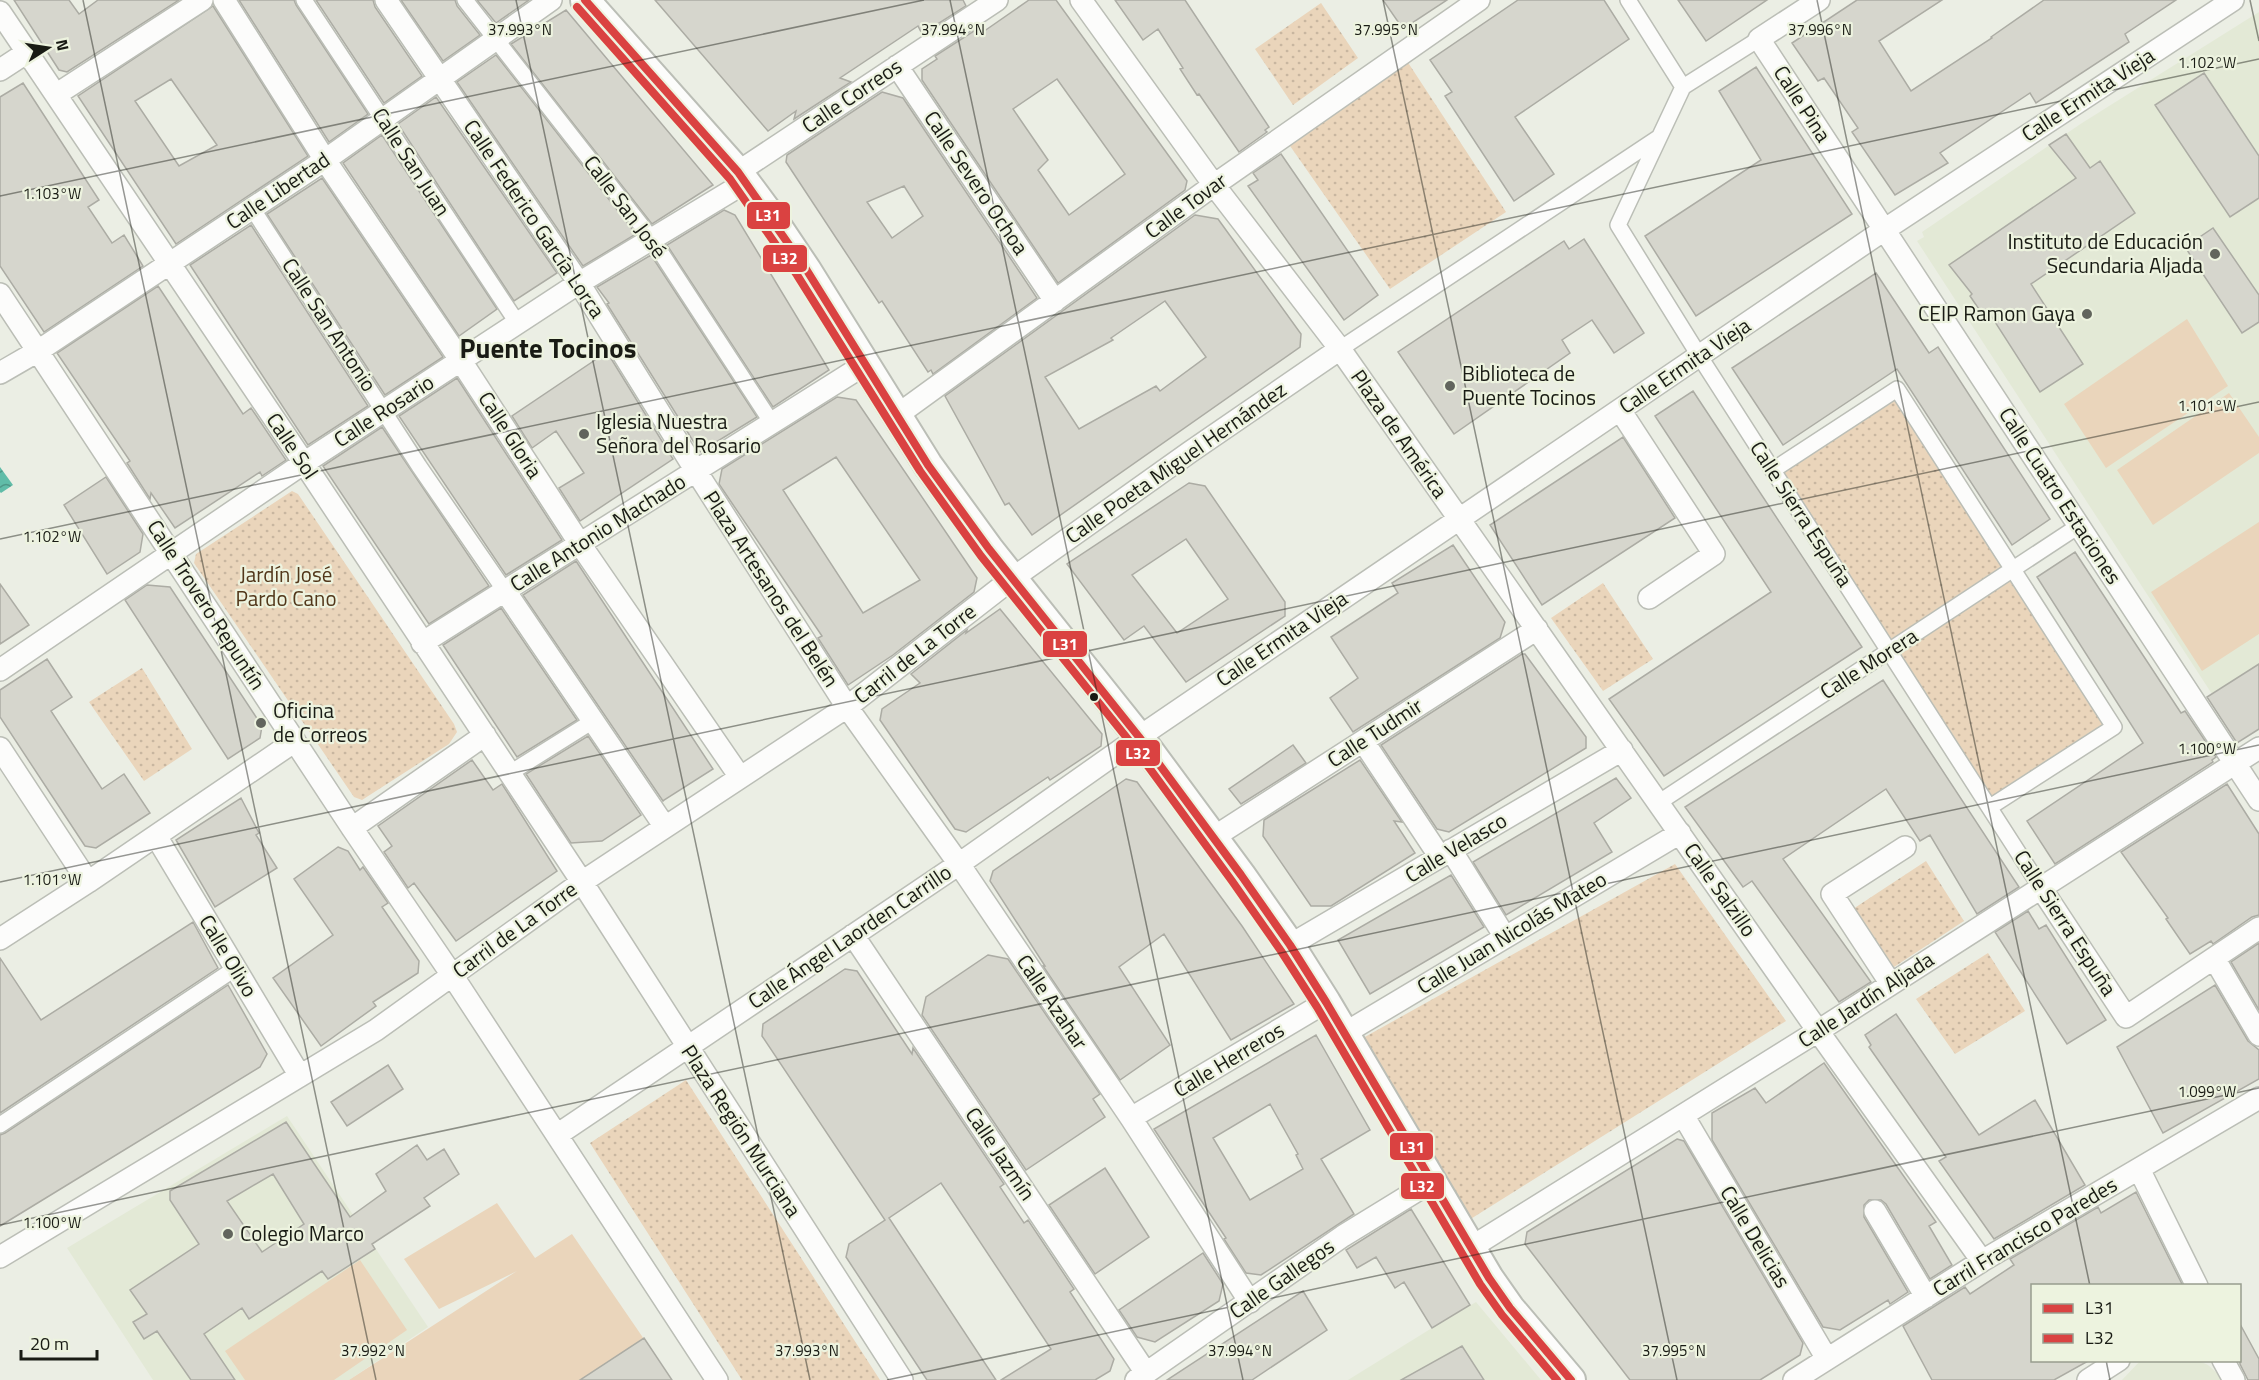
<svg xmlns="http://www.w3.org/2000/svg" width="2259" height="1380" viewBox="0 0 2259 1380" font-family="'Titillium Web',sans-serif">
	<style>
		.built { fill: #e3e9d6 }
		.green { fill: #ead5bb }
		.park { fill: url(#park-dots) }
		.water { fill: url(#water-waves) }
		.building { fill: #d6d6cd; stroke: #acaca4; stroke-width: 1.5; fill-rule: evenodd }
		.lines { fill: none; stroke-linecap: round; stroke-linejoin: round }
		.pedestrian-casing { stroke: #bbbeb6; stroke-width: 18 }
		.minor-casing { stroke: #bbbeb6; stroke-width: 24 }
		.secondary-casing { stroke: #bbbeb6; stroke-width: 32 }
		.pedestrian { stroke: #fcfcfb; stroke-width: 15 }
		.minor { stroke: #fcfcfb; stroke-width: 21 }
		.secondary { stroke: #fcfcfb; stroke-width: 28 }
		.bus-1-casing { stroke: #edf3df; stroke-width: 12 }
		.bus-2-casing { stroke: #edf3df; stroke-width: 12 }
		.bus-1 { stroke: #da4241; stroke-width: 8 }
		.bus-2 { stroke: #da4241; stroke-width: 8 }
		.ticks { fill: none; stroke: #191b14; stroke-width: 1.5; stroke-opacity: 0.45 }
		.poi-dot { fill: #62655d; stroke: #edf3df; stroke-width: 2 }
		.bus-dot { fill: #191b14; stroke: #edf3df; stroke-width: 2 }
		.labels { text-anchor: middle; stroke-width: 4.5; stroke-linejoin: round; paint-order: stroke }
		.street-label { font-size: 21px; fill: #191b14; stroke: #edf3df }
		.poi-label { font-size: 21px; fill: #191b14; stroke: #edf3df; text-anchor: start }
		.park-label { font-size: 21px; fill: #52371a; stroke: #edf3df }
		.district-label { font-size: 27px; font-weight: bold; fill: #191b14; stroke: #edf3df }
		.ticks-label { font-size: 15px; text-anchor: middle; fill: #191b14; stroke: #edf3df; stroke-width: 4.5; stroke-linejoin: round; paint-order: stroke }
		.line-badge { stroke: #edf3df; stroke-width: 2 }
		.badge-label { font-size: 16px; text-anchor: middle; font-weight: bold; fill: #fff }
	</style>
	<defs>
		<pattern id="park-dots" width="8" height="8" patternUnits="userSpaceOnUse" patternTransform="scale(1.5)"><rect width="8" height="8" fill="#ead5bb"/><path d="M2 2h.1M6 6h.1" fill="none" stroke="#c8b6a0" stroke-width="1.8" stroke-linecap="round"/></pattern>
		<pattern id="water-waves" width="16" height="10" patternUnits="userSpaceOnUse" patternTransform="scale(1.5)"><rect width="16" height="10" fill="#60bca8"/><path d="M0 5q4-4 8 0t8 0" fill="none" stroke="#4e9888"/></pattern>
	</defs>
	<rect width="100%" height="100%" fill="#ebeee4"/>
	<!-- built -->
	<path class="built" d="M2259 12V664L2212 694 1917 241 1924 237 1922 232 2082 123Z
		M287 1116 428 1327 349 1380H153L67 1248Z
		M1476 1302 1541 1380H1348L1432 1328Z
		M2140 1361H2199L2208 1365 2219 1375 2221 1380H2122Z"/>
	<!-- green -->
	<path class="green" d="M2187 319 2228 386 2106 468 2064 404Z
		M2229 393 2259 437V453L2153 525 2117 470Z
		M2259 522V634L2202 671 2151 592Z
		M497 1203 535 1258 572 1234 672 1380H349L517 1271 439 1309 404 1259Z
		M360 1260 407 1330 334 1380H245L225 1351Z"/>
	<!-- park -->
	<path class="park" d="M1321 3 1358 58 1293 105 1255 49Z
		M1407 61 1506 212 1390 289 1288 143Z
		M1897 389 2114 727 1990 807 1773 470Z
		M292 491 298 494 454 724 457 732 449 744 362 800 354 797 194 563 196 554Z
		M1603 583 1653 659 1603 691 1551 618Z
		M142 668 192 749 144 781 89 702Z
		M1926 861 1964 921 1894 967 1853 909Z
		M1675 864 1786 1021 1469 1220 1363 1038Z
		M1988 953 2025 1011 1955 1054 1916 999Z
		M686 1080 880 1380H742L590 1143Z"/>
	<!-- water -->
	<path class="water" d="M0 467 13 485 1 493 0 492Z"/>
	<!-- building -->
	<path class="building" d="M14 0H69L79 14 98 0H179L67 72 59 70Z
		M239 0H294L296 5 368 114 329 142Z
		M316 0H373L375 7 422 76 384 103Z
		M401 0H455L457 6 480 35 443 61Z
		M477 0H529L496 23Z
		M655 0H963L966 6 922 34 918 26 840 78 851 82 794 119 796 111 768 131Z
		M1029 0H1056L1187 181 1185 190 1058 283 922 80V69L937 59 935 56 977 29 980 34ZM1057 79 1125 174 1069 215 1038 170 1048 160 1013 109Z
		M1115 0H1185L1269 127 1265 130 1267 132 1239 152 1199 94 1197 95 1180 69 1183 68 1158 29 1143 40Z
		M1383 0H1447L1403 29Z
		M1518 0H1604L1629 39 1515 117 1554 174 1514 201 1445 96 1452 92 1430 60Z
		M1678 0H1767L1706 41Z
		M1857 0H1942L1879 41 1911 91 1992 38 1991 37 2044 0H2176L2125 34 2129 42 2036 103 2030 93 1940 153 1948 163 1895 195 1852 132 1858 128 1824 78 1818 81 1792 43Z
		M213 6 308 156 176 244 78 96ZM171 79 217 145 179 166 135 101Z
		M566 10 713 185 652 224 511 44Z
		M496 55 636 234 583 266 457 82Z
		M1756 67 1852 214 1696 316 1645 236 1761 160 1719 91Z
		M2204 73 2259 156V198L2230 217 2155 105Z
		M23 83 99 200 88 207 112 243 124 235 143 266 44 332 0 266V97Z
		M882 92 903 98 1037 298 933 374 931 370 928 372 882 301 879 303 786 162 787 155ZM904 186 923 216 892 238 867 202Z
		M436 97 557 273 514 301 398 124Z
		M2066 134 2090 168 2100 161 2135 213 2031 284 2083 364 2040 392 1990 314 1985 318 1970 296 1972 294 1949 265 2076 178 2049 145Z
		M382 135 497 309 459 336 343 163Z
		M1281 154 1378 295 1344 320 1248 186 1258 180 1253 173Z
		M322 178 443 357 385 395 267 214Z
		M724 210 735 215 829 370 773 407 667 245Z
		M1195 215 1218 219 1301 334 1300 347 1032 535 1009 503 1005 505 945 396ZM1165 301 1206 357 1160 391 1156 386 1079 429 1045 377 1113 340 1111 338Z
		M251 225 368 406 308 445 190 265Z
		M2213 228 2259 295V322L2242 333 2185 247Z
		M1584 239 1644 333 1614 353 1592 320 1562 340 1570 353 1454 434 1398 352 1564 241 1569 249Z
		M651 255 757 417 700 452 607 304 609 303 597 287Z
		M1876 273 1929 353 1938 347 2050 519 2012 545 1897 369 1783 445 1732 368Z
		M158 286 243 414 251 408 286 460 262 476 260 472 175 528 151 493 150 499 127 463 130 461 57 353Z
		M607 352 673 459 580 521 559 488 584 473 556 431 532 448 512 416Z
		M457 378 562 540 506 575 399 416Z
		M1693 391 1862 647 1664 776 1609 699 1771 592 1655 416Z
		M837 397 856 400 977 578 974 592 893 655 848 685 818 638 822 636 719 484 722 469ZM836 457 920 580 863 613 783 490Z
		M382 427 489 586 429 624 323 466Z
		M1623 437 1675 518 1542 605 1490 525Z
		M106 477 143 534 140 552 107 574 64 505Z
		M1189 483 1205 486 1285 602V616L1186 682 1144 626 1124 640 1067 564ZM1186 539 1228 599 1177 633 1132 575Z
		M1453 545 1505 622 1500 638 1353 732 1330 698 1358 678 1331 637 1398 593 1392 583Z
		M2075 552 2181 713 2185 711 2216 757 2212 760 2213 762 2055 864 2027 821 2143 743 2037 577Z
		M576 561 713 769 664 800 663 801 523 595Z
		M0 584 29 625 0 644Z
		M147 585 170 587 262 726 260 738 228 759 125 600Z
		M501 608 577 720 517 757 443 645Z
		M1000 609 1102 734 1101 746 1050 780 1048 777 966 832 955 829 880 720 882 709 920 683 911 674 967 630 966 633Z
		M1522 654H1525L1586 737V748L1449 832 1437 829 1381 745Z
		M47 659 72 697 51 711 102 789 124 774 150 813 96 848 85 846 0 717V690Z
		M2259 664V729L2237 743 2207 697Z
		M1883 680 2019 887 1977 914 1930 835 1920 841 1886 789 1783 859 1871 982 1839 1002 1752 881 1743 887 1685 807Z
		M588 736 641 815 602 841 571 843 526 774Z
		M1293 745 1306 763 1241 804 1229 789Z
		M472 760 493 790 502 784 557 871 456 941 414 883 408 888 384 852 392 846 378 826Z
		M1360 760 1402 822 1394 821 1415 853 1331 906H1311L1263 836 1264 820Z
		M1616 778 1631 798 1594 823 1612 852 1506 915 1473 862Z
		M1126 779 1137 782 1242 926 1294 1004 1231 1040 1164 934 1119 967 1170 1045 1120 1080 1043 966H1045L990 881 993 871Z
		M2227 784 2259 834V915L2252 917 2213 944 2211 941 2190 954 2166 919 2168 918 2121 852Z
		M241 798 259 833 256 835 277 868 215 907 176 840Z
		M338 847 348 851 360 870 363 867 388 903 382 907 419 961 418 973 373 1002 376 1006 321 1046 273 978 333 935 294 879Z
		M1451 875 1484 927 1370 994 1338 940Z
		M2028 911 2039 929 2046 925 2106 1020 2067 1044 1995 932Z
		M193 922 218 968 0 1113V958L41 1020Z
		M2259 943V1010L2231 962Z
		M988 955 1008 959 1100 1094 1093 1099 1105 1117 1026 1170 922 1015 926 997Z
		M845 969 857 971 912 1054 913 1048 1004 1184 1000 1187 1024 1223 1028 1220 1074 1289 1070 1292 1114 1359 1110 1371 1095 1380H1001L1051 1349 941 1183 889 1218 996 1380H927L846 1257 849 1244 885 1220 762 1036 763 1024Z
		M228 985 267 1054 260 1067 0 1226V1135L5 1133Z
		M2215 985 2248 1041 2259 1050V1079L2163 1133 2117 1047Z
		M1896 1014 1979 1135 2035 1100 2085 1185 1994 1239 1939 1161 1946 1157 1869 1047 1871 1045 1865 1035Z
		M1316 1035 1370 1130 1321 1159 1354 1214 1261 1275 1246 1273 1224 1239 1226 1238 1154 1129ZM1270 1104 1298 1154 1296 1155 1303 1169 1250 1200 1213 1138Z
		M1824 1063 1936 1222 1929 1226 1952 1265 1930 1279 1886 1204 1881 1200H1869L1864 1205V1217L1908 1292 1890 1304 1888 1300 1840 1330 1823 1327 1712 1140V1113L1755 1088 1766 1103Z
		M388 1065 403 1089 347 1126 331 1102Z
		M286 1122 350 1217 386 1191 376 1174 417 1145 427 1160 444 1149 459 1174 424 1198 430 1206 372 1244 375 1249 328 1279 322 1271 249 1319 242 1308 204 1334 235 1380H191L157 1331 144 1339 133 1322 147 1314 130 1290 199 1244 170 1200V1191ZM273 1174 304 1224 262 1252 227 1201Z
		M1677 1139 1684 1141 1803 1343 1800 1355 1760 1380H1630L1525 1244 1527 1232Z
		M1105 1168 1149 1237 1095 1274 1049 1205Z
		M2136 1192 2183 1286H2032V1360H2090L2054 1380H1932L1903 1326 1965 1287 1970 1294 2014 1265 2010 1259 2098 1207 2101 1213Z
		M1411 1209 1470 1305 1432 1328 1404 1282 1395 1288 1376 1257 1357 1268 1346 1250Z
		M1203 1253 1223 1284 1219 1301 1155 1342 1137 1337 1119 1310Z
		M1303 1291 1327 1330 1252 1380H1167Z
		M2240 1324 2259 1359V1380H2248L2240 1364Z
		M644 1338 672 1380H580Z
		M1462 1346 1484 1380H1401Z"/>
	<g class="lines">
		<defs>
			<path id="pedestrian" d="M304 0 518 324
				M465 0 652 239 772 423
				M1628 0 1683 87 1618 225 1700 357 2041 888
				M1683 87 1759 39
				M252 208 419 466 505 591
				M1340 349 1658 138
				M1773 470 1897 389 2114 727 1990 807
				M510 773 593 721
				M1658 803 2080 525
				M0 1125 236 968"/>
			<path id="minor" d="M224 0 325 160 461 361 580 544 740 777
				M386 0 579 283 696 471 847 707 959 864 1131 1118 1250 1302
				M1081 0 1214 185 1340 349 1818 1031 1982 1261
				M1819 0 1759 39 2259 800
				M0 12 304 463 582 882 902 1380
				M897 66 1055 301
				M0 70 26 53
				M57 94 202 0
				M738 172 997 0
				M0 294 352 828 452 975 717 1380
				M0 373 38 351 325 160 551 0
				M1620 410 1714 554 1649 598
				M896 416 1214 185 1479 0
				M505 591 665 827
				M422 643 864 365
				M0 670 304 463 579 283 746 182
				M1363 741 1440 857
				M0 748 88 882
				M352 828 485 735
				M156 836 300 1076
				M1214 837 1537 629
				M1451 850 1505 937
				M2041 888 2126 1017 2259 928
				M853 935 1146 1373
				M0 939 88 882 295 741
				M1290 945 1622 750
				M2214 958 2259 1035
				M1891 984 1832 894 1905 847
				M1345 1033 1680 833
				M1683 1115 1827 1359
				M1131 1118 1326 1002
				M557 1135 959 864 1139 737 1884 230 2233 0
				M2139 1169 2197 1286
				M1875 1211 1926 1297
				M1470 1248 1818 1031 2259 748
				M0 1257 376 1030 582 882 847 707 1013 578 1190 452 1340 349
				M2223 1360 2234 1380
				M1136 1380 1343 1236 1431 1182
				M1794 1380 1982 1261 2259 1098
				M2088 1380 2119 1360"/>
			<path id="secondary" d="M585 0 738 172 767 211 806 269 928 465 989 549 1139 737 1241 875 1290 945 1326 1002 1489 1278 1510 1308 1571 1380"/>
		</defs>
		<!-- pedestrian casing -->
		<use href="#pedestrian" class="pedestrian-casing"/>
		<!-- minor casing -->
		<use href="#minor" class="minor-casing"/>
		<!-- secondary casing -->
		<use href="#secondary" class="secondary-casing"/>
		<!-- pedestrian -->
		<use href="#pedestrian" class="pedestrian"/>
		<!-- minor -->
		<use href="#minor" class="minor"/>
		<!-- secondary -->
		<use href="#secondary" class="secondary"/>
		<defs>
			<path id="bus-1" d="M585 0 738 172 806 269 928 465 989 549 1139 737 1241 875 1290 945 1326 1002 1489 1278 1510 1308 1571 1380"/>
			<path id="bus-2" d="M577 7 730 179 797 275 920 471 981 556 1131 743 1232 881 1281 951 1317 1007 1480 1284 1502 1315 1557 1380"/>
		</defs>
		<!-- bus-1 casing -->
		<use href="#bus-1" class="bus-1-casing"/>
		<!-- bus-2 casing -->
		<use href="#bus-2" class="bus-2-casing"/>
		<!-- bus-1 -->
		<use href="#bus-1" class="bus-1"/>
		<!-- bus-2 -->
		<use href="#bus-2" class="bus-2"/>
	</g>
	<!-- ticks -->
	<path class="ticks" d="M83 0 376 1380M516 0 810 1380M950 0 1243 1380M1383 0 1677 1380M1817 0 2090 1286M2250 0 2259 41M0 196 924 0M0 539 2259 59M0 882 2259 402M0 1225 2259 745M2106 1360 2110 1380M887 1380 2259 1088"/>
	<!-- markers -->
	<g class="poi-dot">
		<circle cx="2215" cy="254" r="6"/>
		<circle cx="2087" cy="314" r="6"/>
		<circle cx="1450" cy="386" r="6"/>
		<circle cx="584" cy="434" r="6"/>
		<circle cx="261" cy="723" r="6"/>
		<circle cx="228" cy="1234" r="6"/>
	</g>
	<circle class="bus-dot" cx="1094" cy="697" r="5"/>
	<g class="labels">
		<!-- street labels -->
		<g class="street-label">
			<text transform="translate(2088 95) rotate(-33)" y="7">Calle Ermita Vieja</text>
			<text transform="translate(852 96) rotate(-34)" y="7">Calle Correos</text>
			<text transform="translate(1802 104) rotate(57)" y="7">Calle Pina</text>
			<text transform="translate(411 162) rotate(57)" y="7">Calle San Juan</text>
			<text transform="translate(976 183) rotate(56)" y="7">Calle Severo Ochoa</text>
			<text transform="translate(278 191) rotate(-34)" y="7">Calle Libertad</text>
			<text transform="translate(1186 206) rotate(-36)" y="7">Calle Tovar</text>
			<text transform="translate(625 207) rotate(53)" y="7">Calle San José</text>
			<text transform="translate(534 219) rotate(56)" y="7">Calle Federico García Lorca</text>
			<text transform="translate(329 325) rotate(57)" y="7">Calle San Antonio</text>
			<text transform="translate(1685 366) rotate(-34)" y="7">Calle Ermita Vieja</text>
			<text transform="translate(384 411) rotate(-33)" y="7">Calle Rosario</text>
			<text transform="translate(1399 434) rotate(55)" y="7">Plaza de América</text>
			<text transform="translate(510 435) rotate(57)" y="7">Calle Gloria</text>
			<text transform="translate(292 446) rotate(56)" y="7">Calle Sol</text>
			<text transform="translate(1176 463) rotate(-35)" y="7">Calle Poeta Miguel Hernández</text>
			<text transform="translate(2060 496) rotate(57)" y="7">Calle Cuatro Estaciones</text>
			<text transform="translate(1801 514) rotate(57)" y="7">Calle Sierra Espuña</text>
			<text transform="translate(598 533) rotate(-32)" y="7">Calle Antonio Machado</text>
			<text transform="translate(771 589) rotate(57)" y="7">Plaza Artesanos del Belén</text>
			<text transform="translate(206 605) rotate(57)" y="7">Calle Trovero Repuntín</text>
			<text transform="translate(1282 639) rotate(-34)" y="7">Calle Ermita Vieja</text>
			<text transform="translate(915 654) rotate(-38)" y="7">Carril de La Torre</text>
			<text transform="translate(1869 664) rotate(-33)" y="7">Calle Morera</text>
			<text transform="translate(1375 733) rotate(-33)" y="7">Calle Tudmir</text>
			<text transform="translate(1456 848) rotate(-31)" y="7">Calle Velasco</text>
			<text transform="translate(1720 890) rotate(55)" y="7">Calle Salzillo</text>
			<text transform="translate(2065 923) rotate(57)" y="7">Calle Sierra Espuña</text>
			<text transform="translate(515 930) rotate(-36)" y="7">Carril de La Torre</text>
			<text transform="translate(1512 933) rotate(-31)" y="7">Calle Juan Nicolás Mateo</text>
			<text transform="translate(850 937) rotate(-34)" y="7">Calle Ángel Laorden Carrillo</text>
			<text transform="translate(228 956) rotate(59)" y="7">Calle Olivo</text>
			<text transform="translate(1866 1000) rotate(-33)" y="7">Calle Jardín Aljada</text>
			<text transform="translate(1052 1002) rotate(56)" y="7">Calle Azahar</text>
			<text transform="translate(1229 1060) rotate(-31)" y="7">Calle Herreros</text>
			<text transform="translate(741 1131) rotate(57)" y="7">Plaza Región Murciana</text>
			<text transform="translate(1000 1154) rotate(56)" y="7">Calle Jazmín</text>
			<text transform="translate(1755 1237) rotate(59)" y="7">Calle Delicias</text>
			<text transform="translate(2025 1237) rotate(-31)" y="7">Carril Francisco Paredes</text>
			<text transform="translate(1282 1279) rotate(-35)" y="7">Calle Gallegos</text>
		</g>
		<!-- poi labels -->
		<g class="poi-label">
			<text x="2203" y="249" text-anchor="end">Instituto de Educación<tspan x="2203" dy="24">Secundaria Aljada</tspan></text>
			<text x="2075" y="321" text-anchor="end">CEIP Ramon Gaya</text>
			<text x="1462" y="381">Biblioteca de<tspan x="1462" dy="24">Puente Tocinos</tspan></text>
			<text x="596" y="429">Iglesia Nuestra<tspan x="596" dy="24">Señora del Rosario</tspan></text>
			<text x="273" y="718">Oficina<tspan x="273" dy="24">de Correos</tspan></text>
			<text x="240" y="1241">Colegio Marco</text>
		</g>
		<!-- park labels -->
		<g class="park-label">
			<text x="286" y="582">Jardín José<tspan x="286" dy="24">Pardo Cano</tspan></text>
		</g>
		<!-- district labels -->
		<g class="district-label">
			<text x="548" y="358">Puente Tocinos</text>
		</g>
	</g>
	<g class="ticks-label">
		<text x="520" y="35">37.993°N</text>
		<text x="953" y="35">37.994°N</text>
		<text x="1386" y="35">37.995°N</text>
		<text x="1820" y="35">37.996°N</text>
		<text x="2207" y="68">1.102°W</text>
		<text x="52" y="199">1.103°W</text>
		<text x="2207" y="411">1.101°W</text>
		<text x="52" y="542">1.102°W</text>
		<text x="2207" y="754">1.100°W</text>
		<text x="52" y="885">1.101°W</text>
		<text x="2207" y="1097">1.099°W</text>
		<text x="52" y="1228">1.100°W</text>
		<text x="373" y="1356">37.992°N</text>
		<text x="807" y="1356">37.993°N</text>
		<text x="1240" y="1356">37.994°N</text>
		<text x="1674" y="1356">37.995°N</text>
	</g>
	<g class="line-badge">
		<rect x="746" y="201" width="45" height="29" rx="6" fill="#da4241"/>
		<rect x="762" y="244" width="46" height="29" rx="6" fill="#da4241"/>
		<rect x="1042" y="630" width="46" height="28" rx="6" fill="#da4241"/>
		<rect x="1115" y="739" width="46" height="28" rx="6" fill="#da4241"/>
		<rect x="1389" y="1132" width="45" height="29" rx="6" fill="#da4241"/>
		<rect x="1400" y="1172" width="45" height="28" rx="6" fill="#da4241"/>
	</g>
	<g class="badge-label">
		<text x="768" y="221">L31</text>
		<text x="785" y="264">L32</text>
		<text x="1065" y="650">L31</text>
		<text x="1138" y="759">L32</text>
		<text x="1412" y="1153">L31</text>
		<text x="1422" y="1192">L32</text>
	</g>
	<!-- legend -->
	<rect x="2031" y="1284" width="210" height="78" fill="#edf3df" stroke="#989d8e" stroke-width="1.5"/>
	<rect x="2043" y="1304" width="30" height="9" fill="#da4241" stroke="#989d8e" stroke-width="1.5"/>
	<text x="2085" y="1314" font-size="18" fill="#191b14">L31</text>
	<rect x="2043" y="1334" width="30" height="9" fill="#da4241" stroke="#989d8e" stroke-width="1.5"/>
	<text x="2085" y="1344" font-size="18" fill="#191b14">L32</text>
	<!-- north arrow -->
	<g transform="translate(48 48) rotate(78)" stroke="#edf3df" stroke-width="4.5" paint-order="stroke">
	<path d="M0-4.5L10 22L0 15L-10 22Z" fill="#191b14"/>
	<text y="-9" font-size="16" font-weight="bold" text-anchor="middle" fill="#191b14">N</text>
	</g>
	<!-- scale -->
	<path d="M21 1350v9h76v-9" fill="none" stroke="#191b14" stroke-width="3"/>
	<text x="30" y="1350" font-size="18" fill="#191b14" stroke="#edf3df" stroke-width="4.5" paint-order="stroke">20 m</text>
</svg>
